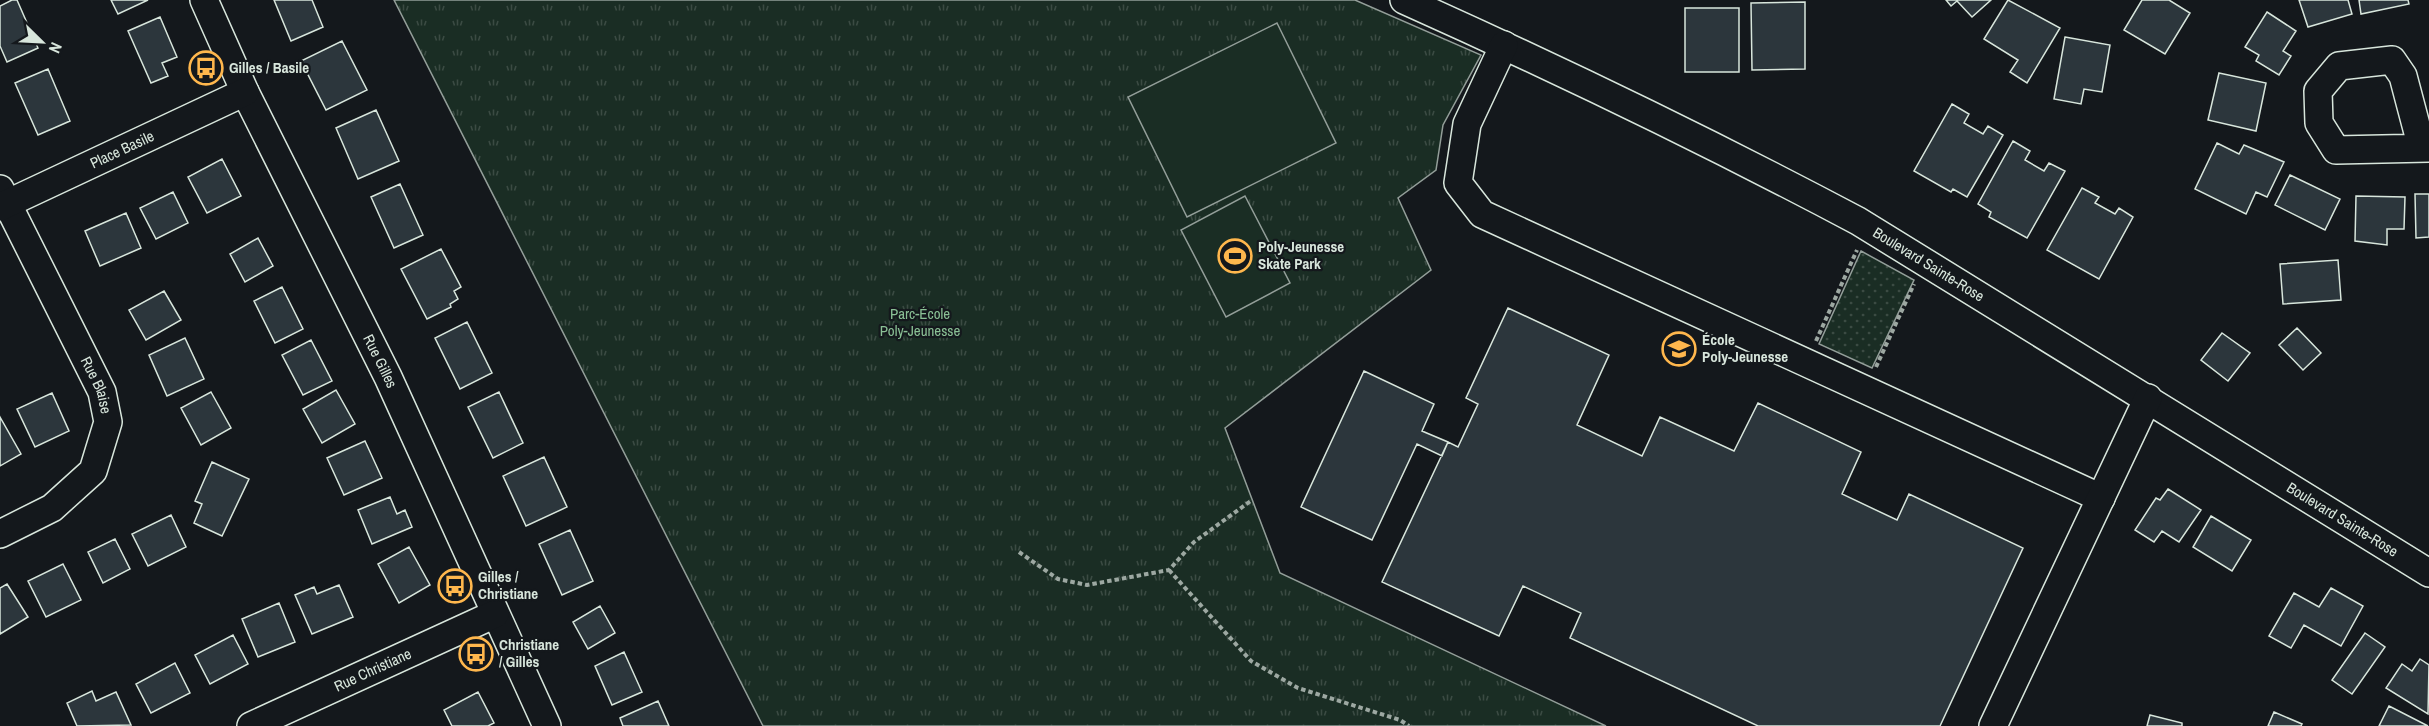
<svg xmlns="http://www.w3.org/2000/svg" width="2429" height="726" viewBox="0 0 2429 726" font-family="'Archivo Narrow',sans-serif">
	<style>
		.grass { fill: url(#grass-dots); stroke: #939e99; stroke-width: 1.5 }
		.park { fill: url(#park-tufts); stroke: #939e99; stroke-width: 1.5 }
		.pitch { fill: #1a2d24; stroke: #939e99; stroke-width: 1.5 }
		.building { fill: #2c363c; stroke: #d8e6dc; stroke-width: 1.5 }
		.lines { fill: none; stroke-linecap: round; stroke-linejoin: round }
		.minor-casing { stroke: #d8e6dc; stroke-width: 30 }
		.path { stroke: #9da8a2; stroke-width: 4; stroke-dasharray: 4.5 3; stroke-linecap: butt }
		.minor { stroke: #14181c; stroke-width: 27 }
		.labels { text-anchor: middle; stroke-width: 4.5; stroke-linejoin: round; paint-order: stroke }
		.poi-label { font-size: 15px; font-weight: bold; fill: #d8e6dc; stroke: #14181c; text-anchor: start }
		.street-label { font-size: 15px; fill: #d8e6dc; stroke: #14181c }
		.park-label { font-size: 15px; fill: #8ac095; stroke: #14181c }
	</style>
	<defs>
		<pattern id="grass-dots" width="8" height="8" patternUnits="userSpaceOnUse" patternTransform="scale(1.5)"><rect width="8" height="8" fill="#1a2d24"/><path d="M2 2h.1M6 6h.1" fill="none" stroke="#3b4b43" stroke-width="1.8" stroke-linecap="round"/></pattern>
		<pattern id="park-tufts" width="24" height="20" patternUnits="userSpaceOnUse" patternTransform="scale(1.5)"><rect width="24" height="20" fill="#1a2d24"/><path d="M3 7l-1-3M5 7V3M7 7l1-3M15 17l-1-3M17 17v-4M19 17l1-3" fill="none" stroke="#3b4b43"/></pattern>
	</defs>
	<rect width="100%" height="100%" fill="#14181c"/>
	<!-- grass -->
	<path class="grass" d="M1861 251 1914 280 1872 368 1819 344Z"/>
	<!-- park -->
	<path class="park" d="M394 0H1355L1481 55 1443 125 1436 170 1398 198 1431 270 1225 428 1280 573 1606 726H763Z"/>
	<!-- pitch -->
	<path class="pitch" d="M1277 23 1336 143 1187 217 1128 97Z
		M1245 196 1290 283 1226 317 1181 230Z"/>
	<!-- building -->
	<path class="building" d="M12 0H17L38 48 7 62 0 46V6Z
		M111 0H148L118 14Z
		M274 0H312L323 27 291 41Z
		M1946 0H1991L1972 17 1957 1 1951 6Z
		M2008 0 2060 28 2027 83 2010 72 2018 60 1984 39Z
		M2142 0H2169L2190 13 2165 54 2124 30Z
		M2299 0H2348L2352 14 2308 27Z
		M2359 0H2408L2409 4 2361 14Z
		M1805 2V69L1752 70 1751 3Z
		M1685 8H1739V72H1685Z
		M2267 12 2296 31 2283 51 2291 56 2279 75 2256 61 2259 55 2245 47Z
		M160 17 177 57 162 63 168 76 151 83 128 31Z
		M2065 37 2110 45 2102 92 2084 89 2081 104 2054 99Z
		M342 41 367 90 326 110 301 61Z
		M48 69 70 121 38 135 15 83Z
		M2219 73 2266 83 2256 131 2208 120Z
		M1952 104 1969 114 1964 123 1983 134 1988 126 2003 135 1967 197 1953 189 1951 192 1914 171Z
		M376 110 399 161 358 179 336 128Z
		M2013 141 2030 151 2025 160 2044 171 2049 163 2065 171 2027 238 1989 217 1991 212 1978 204Z
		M2217 143 2239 154 2244 145 2284 162 2267 197 2256 192 2246 214 2195 189Z
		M222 159 241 196 207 213 188 177Z
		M2290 175 2340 199 2325 230 2275 205Z
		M400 184 423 235 394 248 371 197Z
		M2082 188 2099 197 2095 203 2115 214 2119 208 2133 217 2099 279 2047 250Z
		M173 192 188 223 156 239 140 208Z
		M2415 194H2429V237L2416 238Z
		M2356 196 2405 197 2404 229H2387V245L2355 241Z
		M126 213 141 248 100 266 85 231Z
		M258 238 273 266 245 282 230 254Z
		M441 249 461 287 454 291 458 299 450 304 451 307 427 319 401 269Z
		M2338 260 2341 300 2283 304 2280 264Z
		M282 287 303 329 275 343 254 301Z
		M164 291 181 320 146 340 129 310Z
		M1508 308 1609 355 1577 425 1642 456 1660 417 1734 451 1758 403 1861 452 1842 494 1897 520 1909 494 2023 548 1940 726H1758L1570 638 1581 613 1523 586 1499 636 1382 582 1448 442 1458 447 1478 404 1466 398Z
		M467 322 492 373 460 389 435 338Z
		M2297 328 2321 353 2303 370 2279 345Z
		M2222 333 2250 353 2228 381 2201 360Z
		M185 338 204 379 167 396 149 355Z
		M311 340 332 381 303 395 282 355Z
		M1364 371 1434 404 1422 431 1448 442 1442 456 1417 444 1372 540 1301 507Z
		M336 390 355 424 322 443 303 409Z
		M211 392 231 428 201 445 181 408Z
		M499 392 523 443 493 458 468 407Z
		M52 393 69 431 35 447 17 409Z
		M0 417 21 454 0 466Z
		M365 441 382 478 344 495 327 458Z
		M544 457 567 507 526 526 503 476Z
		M212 462 249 479 222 536 194 523 202 504 195 501Z
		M2168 489 2201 510 2179 542 2162 531 2154 542 2135 530 2156 498 2160 500Z
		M390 497 397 514 405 510 412 527 372 544 358 510Z
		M171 515 186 547 148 566 132 534Z
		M2211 516 2251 540 2232 571 2193 547Z
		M570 530 593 581 562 595 539 544Z
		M115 539 130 569 103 583 88 552Z
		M409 547 430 585 399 603 378 564Z
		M63 564 81 600 46 617 28 581Z
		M7 584 28 617 0 634V588Z
		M339 585 353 617 312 634 295 595 314 587 317 594Z
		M2331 588 2363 606 2341 646 2304 625 2291 648 2269 636 2294 593 2319 607Z
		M279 603 295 642 258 657 242 619Z
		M600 606 615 633 588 649 573 622Z
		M2365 633 2385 647 2352 694 2332 680Z
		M233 635 248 664 210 684 195 655Z
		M624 652 642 692 612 705 595 666Z
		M2420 659 2429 665 2428 714 2386 688 2402 664 2412 671Z
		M175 663 190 693 151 713 136 684Z
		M92 691 96 701 116 692 131 725 77 726 67 703Z
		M478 692 494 723 488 726H452L444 710Z
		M658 701 669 726H623L620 718Z
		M2389 706 2428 726H2379Z
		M2274 712 2302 724 2301 726H2268Z
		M2150 715 2182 723V726H2147Z"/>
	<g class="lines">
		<defs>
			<g id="minor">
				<path id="s1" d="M204 0 245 92 388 377 547 726"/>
				<path id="s2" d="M1404 0C1558 69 1709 142 1858 221L2429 573"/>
				<path d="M1504 45 1467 124 1458 183 1482 214 2101 498"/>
				<path d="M2422 148 2403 76 2392 60 2339 66 2318 91 2319 123 2336 150 2429 148"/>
				<path id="s3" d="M0 189 102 392 108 422 93 471 52 508 0 534"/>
				<path id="s4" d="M0 207 245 92"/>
				<path id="s5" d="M251 726 495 614"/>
				<path d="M1993 726 2148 398"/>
			</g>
		</defs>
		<!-- minor casing -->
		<use href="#minor" class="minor-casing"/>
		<!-- path -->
		<path class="path" d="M1816 341 1857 250
			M1876 367 1914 284
			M1019 552 1058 579 1087 585 1169 570 1194 542 1252 500
			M1169 570 1251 661 1298 688 1400 720 1409 726"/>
		<!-- minor -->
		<use href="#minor" class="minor"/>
	</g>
	<!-- icons -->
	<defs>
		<symbol id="bus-ring" viewBox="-11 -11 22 22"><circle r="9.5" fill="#14181c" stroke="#ffb74d" stroke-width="1.5"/><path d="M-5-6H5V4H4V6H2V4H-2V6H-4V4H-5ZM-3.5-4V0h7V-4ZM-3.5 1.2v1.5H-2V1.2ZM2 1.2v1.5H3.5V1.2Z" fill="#ffb74d"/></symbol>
		<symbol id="stadium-ring" viewBox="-11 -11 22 22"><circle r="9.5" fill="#14181c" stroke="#ffb74d" stroke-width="1.5"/><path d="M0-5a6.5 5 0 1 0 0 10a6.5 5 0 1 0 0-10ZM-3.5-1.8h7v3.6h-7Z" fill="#ffb74d"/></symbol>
		<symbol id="school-ring" viewBox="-11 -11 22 22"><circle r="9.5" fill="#14181c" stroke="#ffb74d" stroke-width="1.5"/><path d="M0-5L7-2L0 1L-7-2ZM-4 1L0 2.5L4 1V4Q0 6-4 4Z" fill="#ffb74d"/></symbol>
	</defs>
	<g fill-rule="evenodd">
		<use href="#bus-ring" x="187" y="49" width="38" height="38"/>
		<use href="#stadium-ring" x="1216" y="237" width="38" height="38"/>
		<use href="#school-ring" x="1660" y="330" width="38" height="38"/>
		<use href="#bus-ring" x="436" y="567" width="38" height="38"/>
		<use href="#bus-ring" x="457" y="635" width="38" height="38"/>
	</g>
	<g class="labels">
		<!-- poi labels -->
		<g class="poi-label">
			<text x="229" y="73">Gilles / Basile</text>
			<text x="1258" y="252">Poly-Jeunesse<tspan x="1258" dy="17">Skate Park</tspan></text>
			<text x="1702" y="345">École<tspan x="1702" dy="17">Poly-Jeunesse</tspan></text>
			<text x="478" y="582">Gilles /<tspan x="478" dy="17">Christiane</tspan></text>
			<text x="499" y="650">Christiane<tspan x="499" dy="17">/ Gilles</tspan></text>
		</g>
		<!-- street labels -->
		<g class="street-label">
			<text dy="5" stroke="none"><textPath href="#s4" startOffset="135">Place Basile</textPath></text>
			<text dy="5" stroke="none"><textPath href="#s2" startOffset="588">Boulevard Sainte-Rose</textPath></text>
			<text dy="5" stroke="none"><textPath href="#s1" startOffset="402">Rue Gilles</textPath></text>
			<text dy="5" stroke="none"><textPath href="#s3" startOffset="219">Rue Blaise</textPath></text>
			<text dy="5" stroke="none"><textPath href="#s2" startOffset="1074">Boulevard Sainte-Rose</textPath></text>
			<text dy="5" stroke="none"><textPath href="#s5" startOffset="134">Rue Christiane</textPath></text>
		</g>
		<!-- park labels -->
		<g class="park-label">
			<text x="920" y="319">Parc-École<tspan x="920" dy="17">Poly-Jeunesse</tspan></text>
		</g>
	</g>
	<!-- north arrow -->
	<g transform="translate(42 42) rotate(114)" stroke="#14181c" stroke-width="4.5" paint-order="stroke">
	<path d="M0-4.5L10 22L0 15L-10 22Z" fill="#d8e6dc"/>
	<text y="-9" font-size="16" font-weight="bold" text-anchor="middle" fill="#d8e6dc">N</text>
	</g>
</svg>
